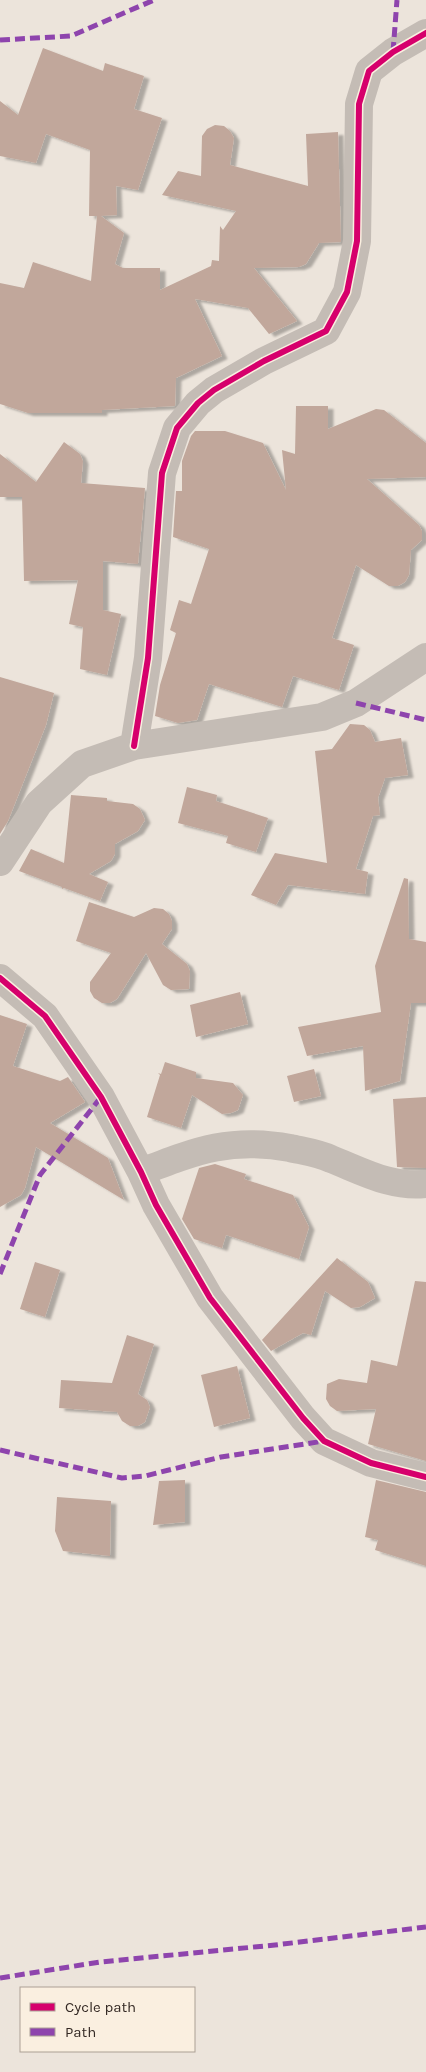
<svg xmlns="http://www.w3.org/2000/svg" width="426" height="2072" viewBox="0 0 426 2072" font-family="Karla,sans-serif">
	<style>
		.building { fill: #c1a79b; filter: url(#shadow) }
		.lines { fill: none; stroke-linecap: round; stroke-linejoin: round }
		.minor { stroke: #c4bcb5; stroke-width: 28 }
		.quiet { stroke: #8e44ad; stroke-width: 5; stroke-dasharray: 10 5; stroke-linecap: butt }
		.cycleway-casing { stroke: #faefe0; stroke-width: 9 }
		.cycleway { stroke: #d6006c; stroke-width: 6 }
	</style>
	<defs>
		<filter id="shadow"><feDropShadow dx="5.5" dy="3" stdDeviation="1" flood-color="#0004"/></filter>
	</defs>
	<rect width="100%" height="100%" fill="#ece4db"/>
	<!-- building -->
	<path class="building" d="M43 48 103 71 105 63 144 76 134 109 162 118 138 190 116 186 117 215 101 216 124 233 115 264 123 268H160V290L211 266 212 260 219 261 220 226 223 230 236 211 162 195 178 171 201 176 202 136 207 129 215 125 224 126 230 131 234 138 230 165 308 186 306 134 338 132 341 242 319 243 306 264 299 267 254 268 297 321 269 334 248 308 195 299 222 356 176 378 175 406 102 410V413H28L0 404V283L24 288 33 262 91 281 97 216H89L90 150 46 134 36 163 0 156V101L18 115Z
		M296 406H328V429L376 409 384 410 426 443V477L367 479 419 525 422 531V540L411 550 409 575 405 582 398 586H389L356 565 332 638 354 645 339 690 293 676 282 707 209 684 197 720 178 723 155 716 160 685 176 633 170 630 179 600 191 604 209 549 173 537 176 491H182V461L191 436 195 431H225L263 443 286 490 282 450 295 454Z
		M64 442 80 454 83 461 81 483 145 488 138 564 103 561V610L121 614 107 675 80 669 83 627 69 624 78 580 24 581 22 497H0V454L36 482Z
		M0 677 54 693 46 725 8 821 0 834Z
		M350 724 364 725 370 730 375 742 401 738 408 775 385 778 378 798 380 815 373 816 356 869 368 872 365 894 288 885 276 905 251 895 275 853 327 863 315 751 332 749Z
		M187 787 217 795 216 801 268 818 256 852 226 843 228 836 178 823Z
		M71 795 107 798V801L133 804 140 809 145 820 138 831 115 844V854L111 861 89 874 108 882 100 901 64 888 62 889V887L19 871 31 849 64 863Z
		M404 878 408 879 409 939 426 942V1003H411L400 1081 365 1091 363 1046 307 1056 298 1027 381 1012 375 966Z
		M89 902 134 917 154 908 163 909 169 914 172 921V929L162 944 187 964 190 971 189 989 171 990 163 985 146 953 117 999 110 1003H102L94 998 90 991V982L111 953 76 941Z
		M240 992 248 1024 196 1037 190 1005Z
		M0 1015 27 1024 13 1066 60 1081 68 1077 85 1102 50 1123 108 1158 124 1200 36 1147 25 1188 21 1195 0 1207Z
		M165 1062 196 1072V1078L233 1083 243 1095 238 1110 231 1113 222 1114 192 1095 181 1128 147 1117 160 1075 158 1073 161 1074Z
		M314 1069 321 1096 294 1102 287 1076Z
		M426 1097V1168L397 1167 393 1099Z
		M215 1164 246 1174 244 1179 293 1195 309 1227 299 1259 226 1235 222 1248 194 1239 182 1219 199 1168Z
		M337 1258 368 1282 375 1298 360 1307 351 1308 325 1291 311 1335 303 1333 271 1351 262 1340Z
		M35 1262 60 1270 45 1317 20 1309Z
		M415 1281 426 1282V1461L368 1444 376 1409 337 1411 330 1406 326 1399 327 1384 339 1379 367 1383 371 1360 397 1366Z
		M127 1335 154 1344 138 1394 147 1400 150 1407 145 1422 138 1426H130L122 1421 117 1412 59 1408 61 1380 112 1383Z
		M237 1366 250 1418 214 1427 201 1375Z
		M185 1480V1522L153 1525 159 1481Z
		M376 1480 426 1492V1566L375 1550 378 1540 365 1537Z
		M57 1497 111 1501 110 1556 63 1551 55 1531Z"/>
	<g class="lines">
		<!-- minor -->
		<path class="minor" d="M134 746 148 658 162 473 177 428 198 403 214 390 264 361 326 331 347 292 357 241 359 104 369 71 393 52 426 33
			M0 862 39 803 82 764 134 746 322 717 356 703 426 657
			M0 978 45 1016 101 1097 141 1172 156 1205 210 1298 303 1418 324 1441 371 1463 426 1477
			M141 1172C196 1151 230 1137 290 1148 303 1151 318 1153 331 1159 362 1171 391 1188 426 1184"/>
		<!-- quiet -->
		<path class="quiet" d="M0 40 71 36 154 0
			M393 52 397 0
			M356 703 426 720
			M0 1274 40 1175 101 1097
			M0 1450 122 1478 145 1476 221 1457 324 1441
			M0 1978 100 1962 275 1945 426 1927"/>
		<defs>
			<path id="cycleway" d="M134 746 148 658 162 473 177 428 198 403 214 390 264 361 326 331 347 292 357 241 359 104 369 71 393 52 426 33
				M0 978 45 1016 101 1097 141 1172 156 1205 210 1298 303 1418 324 1441 371 1463 426 1477"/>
		</defs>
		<!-- cycleway casing -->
		<use href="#cycleway" class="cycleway-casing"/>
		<!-- cycleway -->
		<use href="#cycleway" class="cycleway"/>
	</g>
	<!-- legend -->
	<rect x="20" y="1987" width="175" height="65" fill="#faefe0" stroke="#aba095"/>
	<rect x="30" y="2003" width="25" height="8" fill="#d6006c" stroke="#aba095"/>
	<text x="65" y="2012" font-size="15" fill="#342924">Cycle path</text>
	<rect x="30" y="2028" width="25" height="8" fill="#8e44ad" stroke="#aba095"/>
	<text x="65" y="2037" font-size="15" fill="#342924">Path</text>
</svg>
